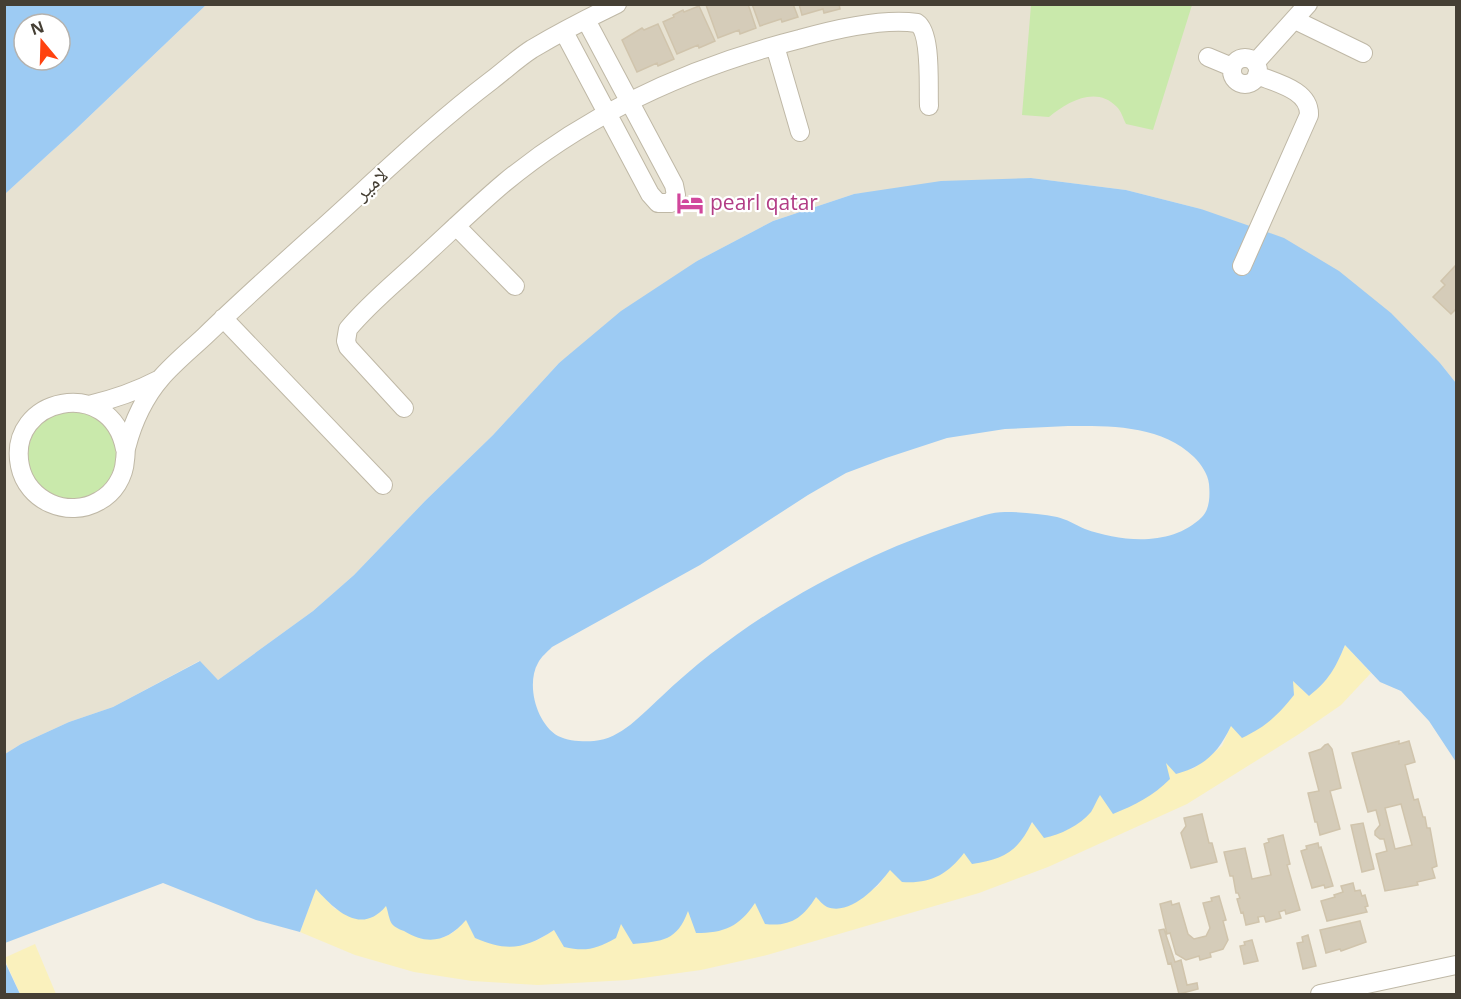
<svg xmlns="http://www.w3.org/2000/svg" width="1461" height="999" viewBox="0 0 1461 999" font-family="'Open Sans','Noto Naskh Arabic',sans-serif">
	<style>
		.residential { fill: #e7e2d2 }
		.green { fill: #c9e9ab }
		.sand { fill: #faf1bd }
		.water { fill: #9dcbf3; fill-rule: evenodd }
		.building { fill: #d5ccb9; stroke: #d0c4ac; stroke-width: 1.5; fill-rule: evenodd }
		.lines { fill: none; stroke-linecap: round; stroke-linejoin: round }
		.minor-casing { stroke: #bfb8a6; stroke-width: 20 }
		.minor { stroke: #fff; stroke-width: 18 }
		.labels { text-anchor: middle; stroke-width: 4.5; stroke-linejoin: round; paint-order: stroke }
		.street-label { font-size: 21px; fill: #453f34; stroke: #fff }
		.hotel-label { font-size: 21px; fill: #b23c85; stroke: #fff; text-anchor: start }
	</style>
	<rect width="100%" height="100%" fill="#f3efe4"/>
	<!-- residential -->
	<path class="residential" d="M206 5H1456V383L1440 363 1201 209 1126 190 1031 178 854 194 773 221 697 261 559 363 493 435 425 501 354 575 313 611 218 680 199 661 113 707 69 722 21 744 5 754V194L75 130Z"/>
	<!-- green -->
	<path class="green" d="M1031 5H1192L1153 130 1126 124C1123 118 1121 111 1117 107 1096 85 1067 102 1049 117L1022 115Z
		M28 455a44 44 0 1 1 88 0a44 44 0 1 1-88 0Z"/>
	<!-- sand -->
	<path class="sand" d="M1345 645 1371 673 1341 705 1299 734 1187 804 1048 867 979 893 767 955 701 970 628 980 538 985 472 981 414 972 355 955 300 932 316 888 335 909 386 905 422 939C444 939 452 937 466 919L536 941 554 930 620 923 688 910 816 897 827 907 841 908 878 886 890 869 964 853 1100 794 1165 762 1193 769 1222 746 1231 725 1292 680 1308 695C1328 682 1336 666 1345 645Z
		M35 944 56 994H20L5 960 4 958Z"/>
	<!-- water -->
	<path class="water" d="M5 4H206V5L75 130 5 194ZM24 24H60V60H24Z
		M1031 178 1126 190 1201 209 1284 238 1339 271 1391 313 1440 363 1456 383V762L1429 721 1401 691 1380 682 1345 645C1335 669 1329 680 1309 696L1293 681 1294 695C1277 716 1267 726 1242 738L1231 726C1218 753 1205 766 1176 774L1166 763 1170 779C1153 796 1135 805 1113 814L1100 795C1097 800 1094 807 1091 812 1080 825 1060 835 1044 838L1032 822C1018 852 1003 859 972 864L964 853C947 875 930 884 902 882L890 870C878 886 851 916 827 907 823 905 819 900 816 897 803 918 790 927 765 924L755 903C739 927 724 933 696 933L688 911C677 941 663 941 633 944L621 924 616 938C596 949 586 952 564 947L554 930C525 949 507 952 475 938L466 920C448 941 428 946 404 931 401 930 394 927 392 924 389 920 388 911 386 906 361 936 335 910 316 889L300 932 256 920 163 883 5 943V754L21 744 69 722 113 707 200 661 218 680 313 611 354 575 425 501 493 435 559 363 621 311 697 261 773 221 854 194 941 181ZM1068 426C1112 426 1161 425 1194 457 1201 464 1208 474 1209 484 1210 495 1210 509 1202 517 1172 547 1121 542 1085 529 1076 525 1066 519 1057 517 1041 514 1022 512 1005 512 992 512 978 517 966 521 935 531 904 542 874 556 797 591 723 638 661 697 642 714 621 739 594 741 583 742 568 741 558 736 536 723 526 684 538 663 541 657 547 652 552 647L700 565 808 495 846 473 886 458 947 438 1005 429Z
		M4 960 20 994H5Z"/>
	<!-- building -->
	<path class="building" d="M748 4 756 28 740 34 739 30 718 38 706 5Z
		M752 4H793L798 17 782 22 781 19 760 26Z
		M799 4H839L840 9 824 13 823 9 802 15Z
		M699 6 715 41 699 48 698 45 677 54 663 22 674 17 673 15 683 10 684 12Z
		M658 24 674 59 658 66 657 63 637 72 622 40 642 28 644 30Z
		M1456 265V309L1451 314 1433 297 1445 285 1441 281Z
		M1399 741V744L1409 741 1415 762 1405 765 1414 800 1418 799 1423 817H1425L1427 828H1430L1437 866 1432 868 1435 878 1417 882 1418 885 1385 891 1376 854 1387 851 1384 839H1380L1375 835V831L1380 825 1376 810 1368 812 1352 753ZM1401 804 1412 845 1395 849 1385 808Z
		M1328 744 1332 749 1341 788 1330 791 1340 829 1320 835 1317 822H1315L1308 793 1319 791 1309 753 1321 749 1325 745Z
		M1202 814 1209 843H1212L1217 862 1191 868 1181 833 1186 826 1184 818Z
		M1363 823 1374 869 1362 872 1351 825Z
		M1283 835 1290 864 1287 865 1300 910 1286 914 1285 910 1279 912 1281 918 1266 922 1264 916 1258 917 1259 922 1246 925 1243 912 1241 913 1237 899 1240 898 1238 893H1236L1233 876H1230L1224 852 1245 848 1252 879 1271 875 1264 844 1269 842 1268 839Z
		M1318 843 1319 848 1321 847 1333 886 1325 888 1324 885 1312 888 1301 851 1307 849 1306 846Z
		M1353 883 1355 891 1360 890 1362 896 1365 895 1368 906 1365 907 1367 912 1327 921 1321 901 1335 897 1334 895 1343 892 1341 886Z
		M1219 896 1226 920 1223 921 1228 940 1223 949 1210 953 1211 957 1200 960 1199 956 1186 960 1176 954 1170 933 1167 934 1160 904 1171 901 1172 905 1179 903 1188 934 1194 939 1206 936 1210 928 1203 903 1212 901 1211 898Z
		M1360 921 1366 942 1341 951 1340 949 1326 953 1320 930Z
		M1164 929 1175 962 1181 960 1187 985 1197 983 1198 989 1179 994 1171 963 1168 964 1159 930Z
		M1308 935 1316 966 1303 969 1297 943 1303 942 1302 937Z
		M1252 940 1258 961 1244 964 1240 946 1245 945 1244 942Z"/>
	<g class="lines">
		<defs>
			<path id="minor" d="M1295 20 1363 53
				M564 32 650 194 658 203H670L676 195 674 185 586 20
				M775 46 800 132
				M1208 57 1232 67
				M1232 71a13 13 0 1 1 26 0a13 13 0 1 1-26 0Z
				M1255 63 1308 4
				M456 226 515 286
				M1242 266 1309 115C1310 90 1276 83 1257 75
				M223 318 383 485
				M89 405C114 399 135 392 158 380
				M404 408 348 347 346 341 348 329C371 301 401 278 427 253 452 230 478 205 504 183 590 112 693 66 800 39 832 30 884 18 917 23 932 33 928 87 929 106
				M125 449C111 375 6 397 20 466 27 501 68 519 99 501 114 493 124 477 125 460 126 455 125 450 127 445 133 422 145 396 161 378 174 363 190 350 205 336 241 301 279 267 317 233 374 182 430 127 492 80 505 70 518 58 532 49 559 33 588 18 617 4
				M1320 994 1456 965"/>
		</defs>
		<!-- minor casing -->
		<use href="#minor" class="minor-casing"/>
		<!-- minor -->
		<use href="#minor" class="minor"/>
	</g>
	<!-- icons -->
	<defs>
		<symbol id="hotel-bare" viewBox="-9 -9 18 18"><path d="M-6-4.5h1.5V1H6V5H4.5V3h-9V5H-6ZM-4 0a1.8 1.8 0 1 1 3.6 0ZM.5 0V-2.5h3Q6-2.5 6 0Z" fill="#d1479c" stroke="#fff" stroke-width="2.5" paint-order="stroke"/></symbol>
	</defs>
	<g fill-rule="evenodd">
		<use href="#hotel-bare" x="671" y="184" width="38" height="38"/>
	</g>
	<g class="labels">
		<!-- street labels -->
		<g class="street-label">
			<text transform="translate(371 184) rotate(-42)" y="7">لامير</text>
		</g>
		<!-- hotel labels -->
		<g class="hotel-label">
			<text x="710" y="210">pearl qatar</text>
		</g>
	</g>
	<!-- border -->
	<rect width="1461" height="999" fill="none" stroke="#453f34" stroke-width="12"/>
	<!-- north arrow -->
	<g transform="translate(42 42) rotate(341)"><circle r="28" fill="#ffffff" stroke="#b5b2ae" stroke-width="1.5"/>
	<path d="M0-4.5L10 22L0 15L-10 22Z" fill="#ff420f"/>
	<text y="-9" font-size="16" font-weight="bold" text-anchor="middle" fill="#453f34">N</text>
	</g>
</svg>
